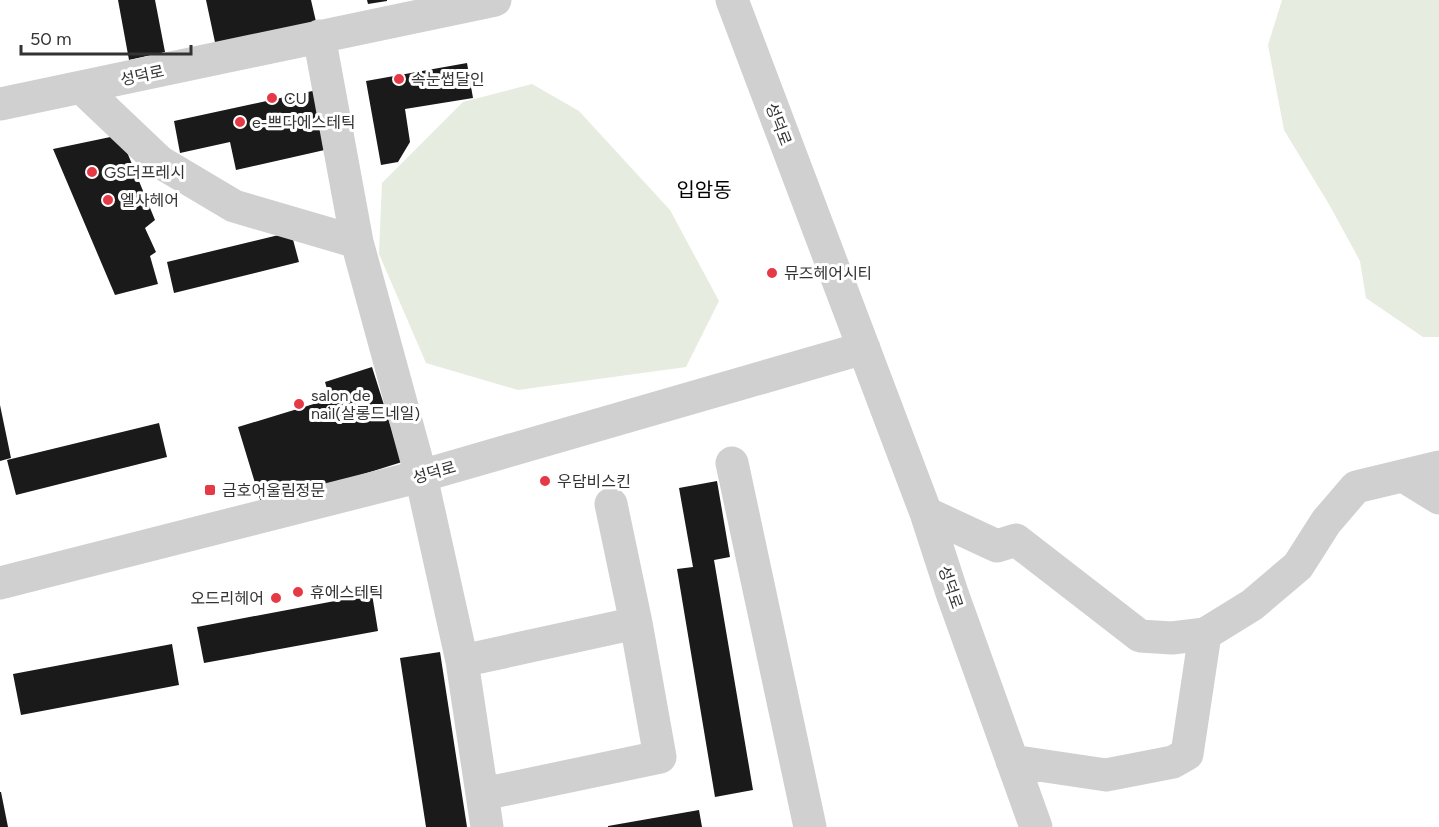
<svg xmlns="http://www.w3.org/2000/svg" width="1439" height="827" viewBox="0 0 1439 827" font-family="Figtree,'Noto Sans KR',sans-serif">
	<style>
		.green { fill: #e6ecdf }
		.building { fill: #1a1a1a }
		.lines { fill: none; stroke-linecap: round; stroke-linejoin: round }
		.minor { stroke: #d0d0d0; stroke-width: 33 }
		.poi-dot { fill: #e63946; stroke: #fff; stroke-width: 2 }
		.labels { text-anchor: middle; stroke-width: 6; stroke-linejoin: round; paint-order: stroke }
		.street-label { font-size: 16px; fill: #333; stroke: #fff }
		.poi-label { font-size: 16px; fill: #333; stroke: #fff; text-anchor: start }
		.quarter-label { font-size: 20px; fill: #000; stroke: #fff }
	</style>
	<rect width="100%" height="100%" fill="#fff"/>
	<!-- green -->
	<path class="green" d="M1282 0H1439V337H1423L1366 298 1360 261 1330 206 1284 130 1268 45Z
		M532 84 579 111 670 210 719 301 686 367 518 390 426 363 379 254 382 183 463 102Z"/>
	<!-- building -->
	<path class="building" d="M118 0H155L165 52 129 60Z
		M206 0H311L317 26 216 47Z
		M367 0H387V1L368 4Z
		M467 63 473 98 405 109 410 142 398 162 381 165 366 81Z
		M317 90 329 149 236 170 230 142 180 153 174 121Z
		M120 135 155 220 145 228 156 252 150 256 158 284 115 295 53 149Z
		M291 232 299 262 174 293 167 262Z
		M372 367 402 462 262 506 238 427 330 399 325 382Z
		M0 405 11 458 0 461Z
		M159 423 167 457 16 495 7 460Z
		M717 481 730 557 714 560 753 790 715 797 677 569 693 567 679 488Z
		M372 594 378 631 204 663 197 627Z
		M172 644 179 685 21 715 13 674Z
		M440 652 467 827H426L400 658Z
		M0 792H1L8 827H0Z
		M699 810 702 827H608V826Z"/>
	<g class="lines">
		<!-- minor -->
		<path class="minor" d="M732 0 926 513 952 593 1036 827
			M319 36 357 242 421 476 462 661 487 827
			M82 88 160 162 234 206 357 242
			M0 104 495 0
			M732 463 810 827
			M1405 477 1439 498
			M926 513 997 546 1016 540 1140 636 1172 638 1205 634 1252 605 1298 566 1326 522 1356 487 1439 467
			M0 583 421 476 864 348
			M462 661 636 623
			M1012 761 1106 775 1173 762 1187 754 1205 634
			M483 794 660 757 636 623 611 504"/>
	</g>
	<!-- markers -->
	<g class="poi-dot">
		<circle cx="399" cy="79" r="6"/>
		<circle cx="272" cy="98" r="6"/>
		<circle cx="240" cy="122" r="6"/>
		<circle cx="92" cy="172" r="6"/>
		<circle cx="108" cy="200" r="6"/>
		<circle cx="772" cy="273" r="6"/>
		<circle cx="299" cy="404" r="6"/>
		<circle cx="545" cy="481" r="6"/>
		<rect x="204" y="484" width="12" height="12" rx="3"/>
		<circle cx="298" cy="592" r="6"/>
		<circle cx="276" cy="598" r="6"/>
	</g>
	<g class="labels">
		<!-- street labels -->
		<g class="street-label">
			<text transform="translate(142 75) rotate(-12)" y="6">성덕로</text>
			<text transform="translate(779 124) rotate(69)" y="6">성덕로</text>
			<text transform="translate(434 472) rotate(-16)" y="6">성덕로</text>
			<text transform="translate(951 587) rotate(71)" y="6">성덕로</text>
		</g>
		<!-- poi labels -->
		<g class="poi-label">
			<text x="411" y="85">속눈썹달인</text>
			<text x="284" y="104">CU</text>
			<text x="252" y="128">e-쁘다에스테틱</text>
			<text x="104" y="178">GS더프레시</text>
			<text x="120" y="206">엘사헤어</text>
			<text x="784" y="279">뮤즈헤어시티</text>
			<text x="311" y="401">salon de<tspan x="311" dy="18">nail(살롱드네일)</tspan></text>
			<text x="557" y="487">우담비스킨</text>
			<text x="222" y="496">금호어울림정문</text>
			<text x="310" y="598">휴에스테틱</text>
			<text x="264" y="604" text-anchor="end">오드리헤어</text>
		</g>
		<!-- quarter labels -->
		<g class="quarter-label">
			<text x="704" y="197">입암동</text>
		</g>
	</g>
	<!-- scale -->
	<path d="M21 45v9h170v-9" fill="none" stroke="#333333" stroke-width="3"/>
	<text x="30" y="45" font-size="18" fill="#333333" stroke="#ffffff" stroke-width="4.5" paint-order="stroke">50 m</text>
</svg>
